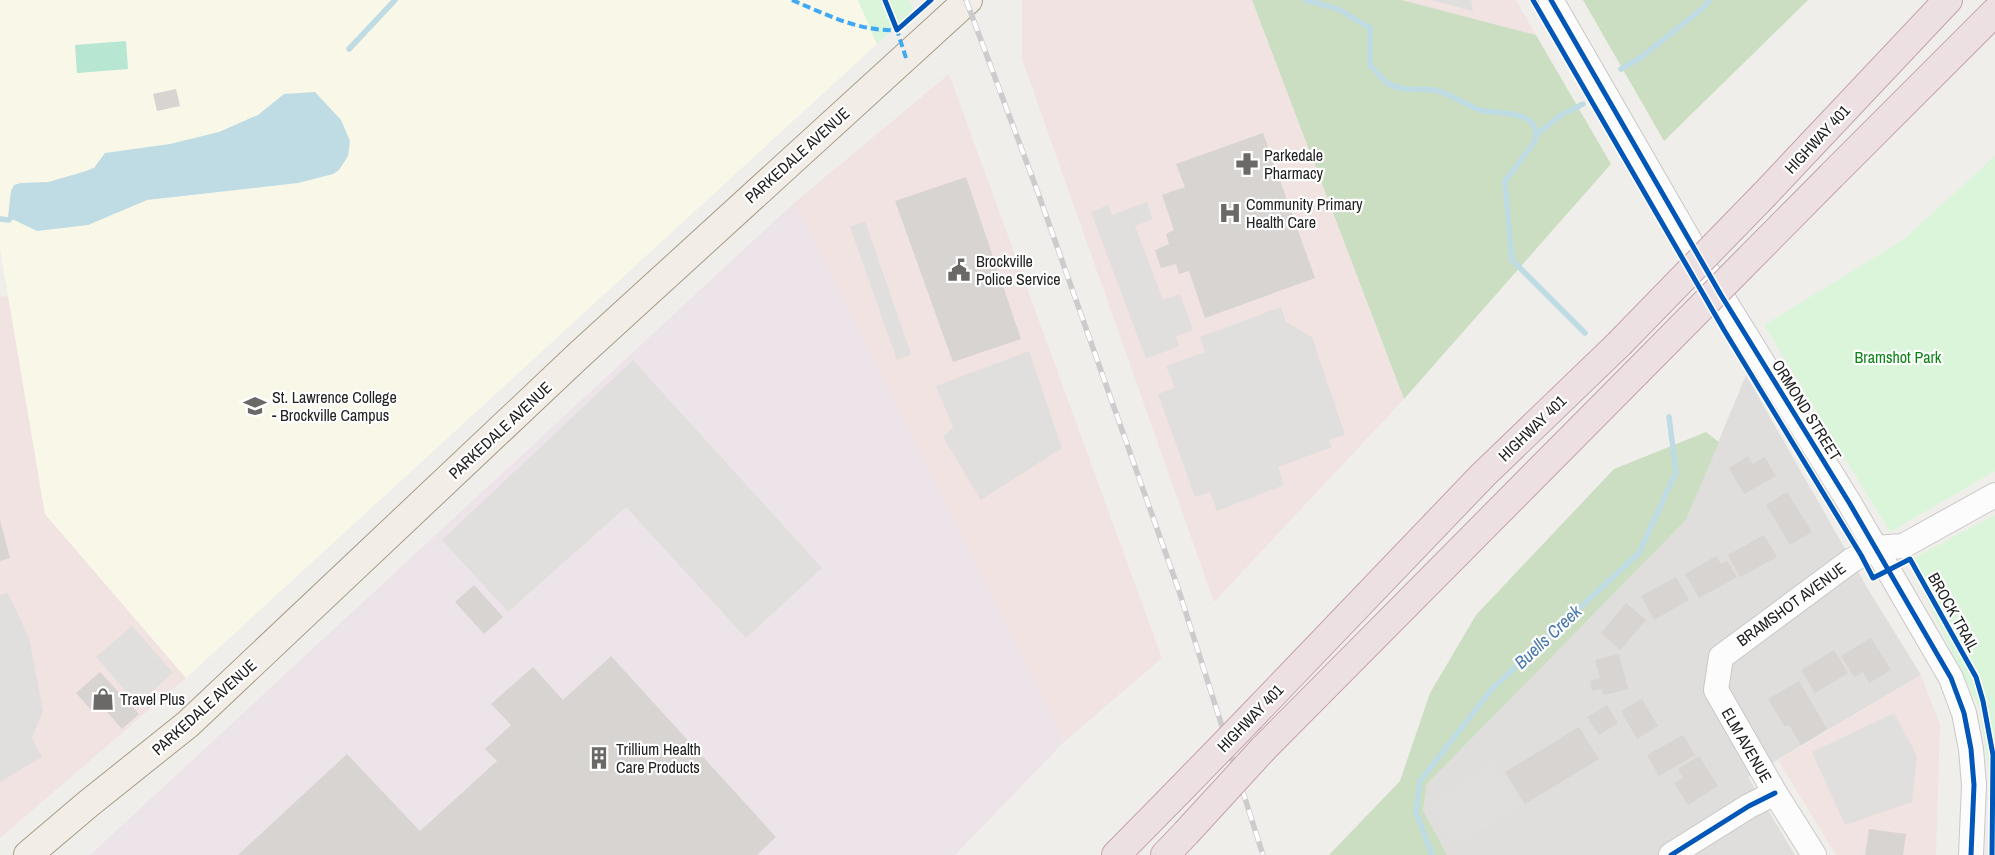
<svg xmlns="http://www.w3.org/2000/svg" width="1995" height="855" viewBox="0 0 1995 855" font-family="'Archivo Narrow',sans-serif">
	<style>
		.residential { fill: #dfdedc }
		.commercial { fill: #f1e3e1 }
		.industrial { fill: #ede4e9 }
		.education { fill: #f8f7e8 }
		.forest { fill: #cbdec1 }
		.park { fill: #daf5da }
		.pitch { fill: #b7e6d2 }
		.parking { fill: #e0dfde }
		.water { fill: #bfdbe3 }
		.lines { fill: none; stroke-linecap: round; stroke-linejoin: round }
		.stream { stroke: #bfdbe3; stroke-width: 5.5 }
		.building { fill: #d7d4d2 }
		.minor-casing { stroke: #c9c8c7; stroke-width: 26 }
		.major-casing { stroke: #a79c86; stroke-width: 30 }
		.highway-casing { stroke: #c5a2ac; stroke-width: 30 }
		.minor { stroke: #fdfcfc; stroke-width: 24 }
		.major { stroke: #f3ede7; stroke-width: 28 }
		.highway { stroke: #ece0e2; stroke-width: 28 }
		.rail-casing { stroke: #ccc; stroke-width: 5.5 }
		.rail { stroke: #fff; stroke-width: 4; stroke-dasharray: 11; stroke-linecap: butt }
		.highway-bridge-casing { stroke: #c5a2ac; stroke-width: 30; stroke-linecap: butt }
		.highway-bridge { stroke: #ece0e2; stroke-width: 28 }
		.quiet { stroke: #3fa9f5; stroke-width: 4; stroke-dasharray: 8 4; stroke-linecap: butt }
		.cycleway-casing { stroke: #fff; stroke-width: 8 }
		.cycleway { stroke: #0057b8; stroke-width: 5 }
		.labels { text-anchor: middle; stroke-width: 4.5; stroke-linejoin: round; paint-order: stroke }
		.street-label { font-size: 16px; fill: #222; stroke: #fff }
		.poi-label { font-size: 16px; fill: #222; stroke: #fff; text-anchor: start }
		.park-label { font-size: 16px; fill: #0c8416; stroke: #fff }
		.water-label { font-size: 18px; font-style: italic; fill: #4a7aab; stroke: #fff }
	</style>
	<rect width="100%" height="100%" fill="#f0eeeb"/>
	<!-- residential -->
	<path class="residential" d="M1746 375 1868 589 1921 675 1748 777 1795 855H1447L1423 810 1427 784 1686 520Z"/>
	<!-- commercial -->
	<path class="commercial" d="M1022 0H1252L1404 399 1214 602 1022 59Z
		M1402 0H1516L1536 35Z
		M949 74 1162 658 1064 742 794 203Z
		M0 296 10 297 45 514 186 678 0 838Z
		M1921 675 1940 725 1936 855H1836L1778 760Z"/>
	<!-- industrial -->
	<path class="industrial" d="M794 203 1064 742 955 855H90Z"/>
	<!-- education -->
	<path class="education" d="M0 0H858L877 44 186 678 45 514 0 249Z"/>
	<!-- forest -->
	<path class="forest" d="M1252 0H1402L1536 35 1611 164 1404 399Z
		M1583 0H1808L1664 141Z
		M1706 432 1719 442 1686 520 1427 784 1423 810 1447 855H1329L1400 781 1430 693 1476 615 1614 469Z"/>
	<!-- park -->
	<path class="park" d="M858 0H909L913 9 877 44Z
		M1995 156V471L1890 532 1764 325 1903 240Z
		M1995 515V855H1990L1992 795 1980 710 1908 561Z"/>
	<!-- pitch -->
	<path class="pitch" d="M126 41 128 69 77 73 75 45Z"/>
	<!-- parking -->
	<path class="parking" d="M1431 0H1471L1473 11Z
		M1147 202 1153 219 1135 226 1163 300 1180 294 1193 330 1176 336 1179 346 1146 359 1091 212 1108 205 1112 215Z
		M865 221 911 354 897 360 850 227Z
		M1281 307 1286 322 1312 337 1345 435 1329 440 1332 447 1278 467 1284 485 1217 511 1210 492 1195 497 1158 394 1175 388 1166 366 1205 352 1200 337Z
		M1029 351 1062 448 981 500 943 437 953 427 936 386Z
		M633 360 822 568 746 638 626 507 508 612 442 540Z
		M8 593 29 638 43 711 32 738 42 757 0 782V595Z
		M132 626 173 673 137 704 96 657Z
		M1894 713 1917 756 1912 802 1845 825 1812 752Z
		M1493 762 1522 806 1454 846 1428 805Z"/>
	<!-- water -->
	<path class="water" d="M315 92 341 120 350 141 348 156 339 170 333 174 298 183 147 200 88 225 37 231 8 217 11 191 14 185 21 183 48 182 83 172 94 168 105 153 170 144 219 132 258 115 284 94Z"/>
	<g class="lines">
		<!-- stream -->
		<path class="stream" d="M1305 0 1338 9 1370 28V65C1376 71 1382 80 1389 84 1403 92 1419 88 1434 90 1450 93 1465 105 1480 110 1497 115 1542 108 1535 141L1505 181 1512 260 1585 333
			M349 49 395 0
			M1621 69 1640 58 1703 8 1710 0
			M1536 135 1561 115 1583 104
			M0 219 9 220 11 217
			M1432 855 1416 812 1420 781 1492 689 1639 553 1676 472 1669 417"/>
	</g>
	<!-- building -->
	<path class="building" d="M176 89 180 106 157 111 153 94Z
		M1263 133 1315 278 1205 318 1189 271 1179 274 1176 264 1161 268 1155 250 1169 244 1166 234 1174 230 1162 195 1185 187 1176 164Z
		M966 177 1021 339 953 362 895 201Z
		M1748 456 1753 464 1765 457 1776 476 1744 494 1729 468Z
		M1787 492 1812 532 1790 545 1766 505Z
		M0 520 10 558 0 561Z
		M1764 535 1777 557 1740 577 1728 555Z
		M1716 556 1721 564 1727 561 1737 577 1699 598 1685 574Z
		M1676 577 1689 600 1654 620 1641 596Z
		M474 585 503 617 484 634 455 602Z
		M1626 603 1646 620 1620 650 1601 633Z
		M1871 638 1891 670 1869 683 1863 672 1854 677 1841 656Z
		M1834 650 1848 673 1815 693 1801 670Z
		M1619 654 1628 689 1604 695 1602 689 1592 691 1590 681 1600 678 1595 660Z
		M611 656 776 837 757 855H238L347 754 420 831 497 761 485 749 511 725 491 704 533 667 563 700Z
		M100 672 139 714 122 729 101 705 93 712 76 693Z
		M1799 681 1827 729 1801 745 1789 725 1785 727 1768 699Z
		M1642 699 1658 726 1637 739 1621 711Z
		M1607 705 1618 723 1599 735 1587 717Z
		M1579 727 1599 759 1525 804 1505 772Z
		M1683 735 1695 755 1659 776 1647 755Z
		M1699 756 1718 786 1688 805 1674 783 1683 778 1678 769Z
		M1869 829 1906 834 1903 855H1865Z"/>
	<g class="lines">
		<defs>
			<path id="minor" d="M1551 0 1721 295 1850 504 1951 678 1964 713 1971 749 1974 785 1971 855
				M1671 855 1749 806 1775 793
				M1814 855 1775 793 1716 690 1721 657 1852 560 1875 548 1903 546 1995 495"/>
			<path id="major" d="M28 855 88 804 188 724 579 355 968 0"/>
			<path id="highway" d="M1831 176 1995 12
				M1765 194 1948 0
				M1251 717 1483 475 1619 344
				M1263 749 1636 373
				M1116 855 1178 792
				M1165 855 1186 833"/>
		</defs>
		<!-- minor casing -->
		<use href="#minor" class="minor-casing"/>
		<!-- major casing -->
		<use href="#major" class="major-casing"/>
		<!-- highway casing -->
		<use href="#highway" class="highway-casing"/>
		<!-- minor -->
		<use href="#minor" class="minor"/>
		<!-- major -->
		<use href="#major" class="major"/>
		<!-- highway -->
		<use href="#highway" class="highway"/>
		<defs>
			<path id="rail" d="M966 0 1037 190 1178 588 1263 855"/>
		</defs>
		<!-- rail casing -->
		<use href="#rail" class="rail-casing"/>
		<!-- rail -->
		<use href="#rail" class="rail"/>
		<defs>
			<path id="highway-bridge" d="M1619 344 1765 194
				M1636 373 1831 176
				M1178 792 1251 717
				M1186 833 1263 749"/>
		</defs>
		<!-- highway-bridge casing -->
		<use href="#highway-bridge" class="highway-bridge-casing"/>
		<!-- highway-bridge -->
		<use href="#highway-bridge" class="highway-bridge"/>
		<!-- quiet -->
		<path class="quiet" d="M792 0C825 14 860 32 897 30L906 58"/>
		<defs>
			<path id="cycleway" d="M885 0 897 30 931 0
				M1533 0 1724 330 1861 555 1873 578 1910 559 1976 677 1983 701 1993 755 1992 855
				M1551 0 1721 295 1850 504 1951 678 1964 713 1971 749 1974 785 1971 855
				M1671 855 1749 806 1775 793"/>
		</defs>
		<!-- cycleway casing -->
		<use href="#cycleway" class="cycleway-casing"/>
		<!-- cycleway -->
		<use href="#cycleway" class="cycleway"/>
	</g>
	<!-- icons -->
	<defs>
		<symbol id="pharmacy-bare" viewBox="-9 -9 18 18"><path d="M-2-6h4v4h4v4h-4v4h-4v-4h-4v-4h4Z" fill="#6a6968" stroke="#fff" stroke-width="2.5" paint-order="stroke"/></symbol>
		<symbol id="hospital-bare" viewBox="-9 -9 18 18"><path d="M-5-5h3v3.5h4V-5h3V5h-3V1.5h-4V5h-3Z" fill="#6a6968" stroke="#fff" stroke-width="2.5" paint-order="stroke"/></symbol>
		<symbol id="civic-bare" viewBox="-9 -9 18 18"><path d="M-.6-6.5H3V-4.5H.6V-3L4-1V1h2V6H-6V1h2V-1L-.6-3ZM-1.2 2.5V6h2.4V2.5Z" fill="#6a6968" stroke="#fff" stroke-width="2.5" paint-order="stroke"/></symbol>
		<symbol id="university-bare" viewBox="-9 -9 18 18"><path d="M0-5L7-2L0 1L-7-2ZM-4 1L0 2.5L4 1V4Q0 6-4 4Z" fill="#6a6968" stroke="#fff" stroke-width="2.5" paint-order="stroke"/></symbol>
		<symbol id="shop-bare" viewBox="-9 -9 18 18"><path d="M-5-2.5h2.3a2.7 3.5 0 0 1 5.4 0H5L5.5 6h-11ZM-1.5-2.5h3a1.5 2.3 0 0 0-3 0Z" fill="#6a6968" stroke="#fff" stroke-width="2.5" paint-order="stroke"/></symbol>
		<symbol id="building-bare" viewBox="-9 -9 18 18"><path d="M-4-6H4V6H1V3H-1V6H-4ZM-2.5-4.3h1.7v1.8h-1.7ZM.8-4.3h1.7v1.8H.8ZM-2.5-1h1.7V.8h-1.7ZM.8-1h1.7V.8H.8Z" fill="#6a6968" stroke="#fff" stroke-width="2.5" paint-order="stroke"/></symbol>
	</defs>
	<g fill-rule="evenodd">
		<use href="#pharmacy-bare" x="1231" y="148" width="32" height="32"/>
		<use href="#hospital-bare" x="1214" y="197" width="32" height="32"/>
		<use href="#civic-bare" x="943" y="254" width="32" height="32"/>
		<use href="#university-bare" x="239" y="390" width="32" height="32"/>
		<use href="#shop-bare" x="87" y="683" width="32" height="32"/>
		<use href="#building-bare" x="583" y="742" width="32" height="32"/>
	</g>
	<g class="labels">
		<!-- street labels -->
		<g class="street-label">
			<text transform="translate(1817 139) rotate(-47)" y="6">HIGHWAY 401</text>
			<text transform="translate(797 155) rotate(-42)" y="6">PARKEDALE AVENUE</text>
			<text transform="translate(1807 410) rotate(58)" y="6">ORMOND STREET</text>
			<text transform="translate(1532 428) rotate(-44)" y="6">HIGHWAY 401</text>
			<text transform="translate(500 430) rotate(-43)" y="6">PARKEDALE AVENUE</text>
			<text transform="translate(1791 604) rotate(-36)" y="6">BRAMSHOT AVENUE</text>
			<text transform="translate(1954 612) rotate(61)" y="6">BROCK TRAIL</text>
			<text transform="translate(204 707) rotate(-42)" y="6">PARKEDALE AVENUE</text>
			<text transform="translate(1250 718) rotate(-46)" y="6">HIGHWAY 401</text>
			<text transform="translate(1747 745) rotate(60)" y="6">ELM AVENUE</text>
		</g>
		<!-- poi labels -->
		<g class="poi-label">
			<text x="1264" y="161">Parkedale<tspan x="1264" dy="18">Pharmacy</tspan></text>
			<text x="1246" y="210">Community Primary<tspan x="1246" dy="18">Health Care</tspan></text>
			<text x="976" y="267">Brockville<tspan x="976" dy="18">Police Service</tspan></text>
			<text x="272" y="403">St. Lawrence College<tspan x="272" dy="18">- Brockville Campus</tspan></text>
			<text x="120" y="705">Travel Plus</text>
			<text x="616" y="755">Trillium Health<tspan x="616" dy="18">Care Products</tspan></text>
		</g>
		<!-- park labels -->
		<g class="park-label">
			<text x="1898" y="363">Bramshot Park</text>
		</g>
		<!-- water labels -->
		<g class="water-label">
			<text transform="translate(1548 637) rotate(-43)" y="6">Buells Creek</text>
		</g>
	</g>
</svg>
